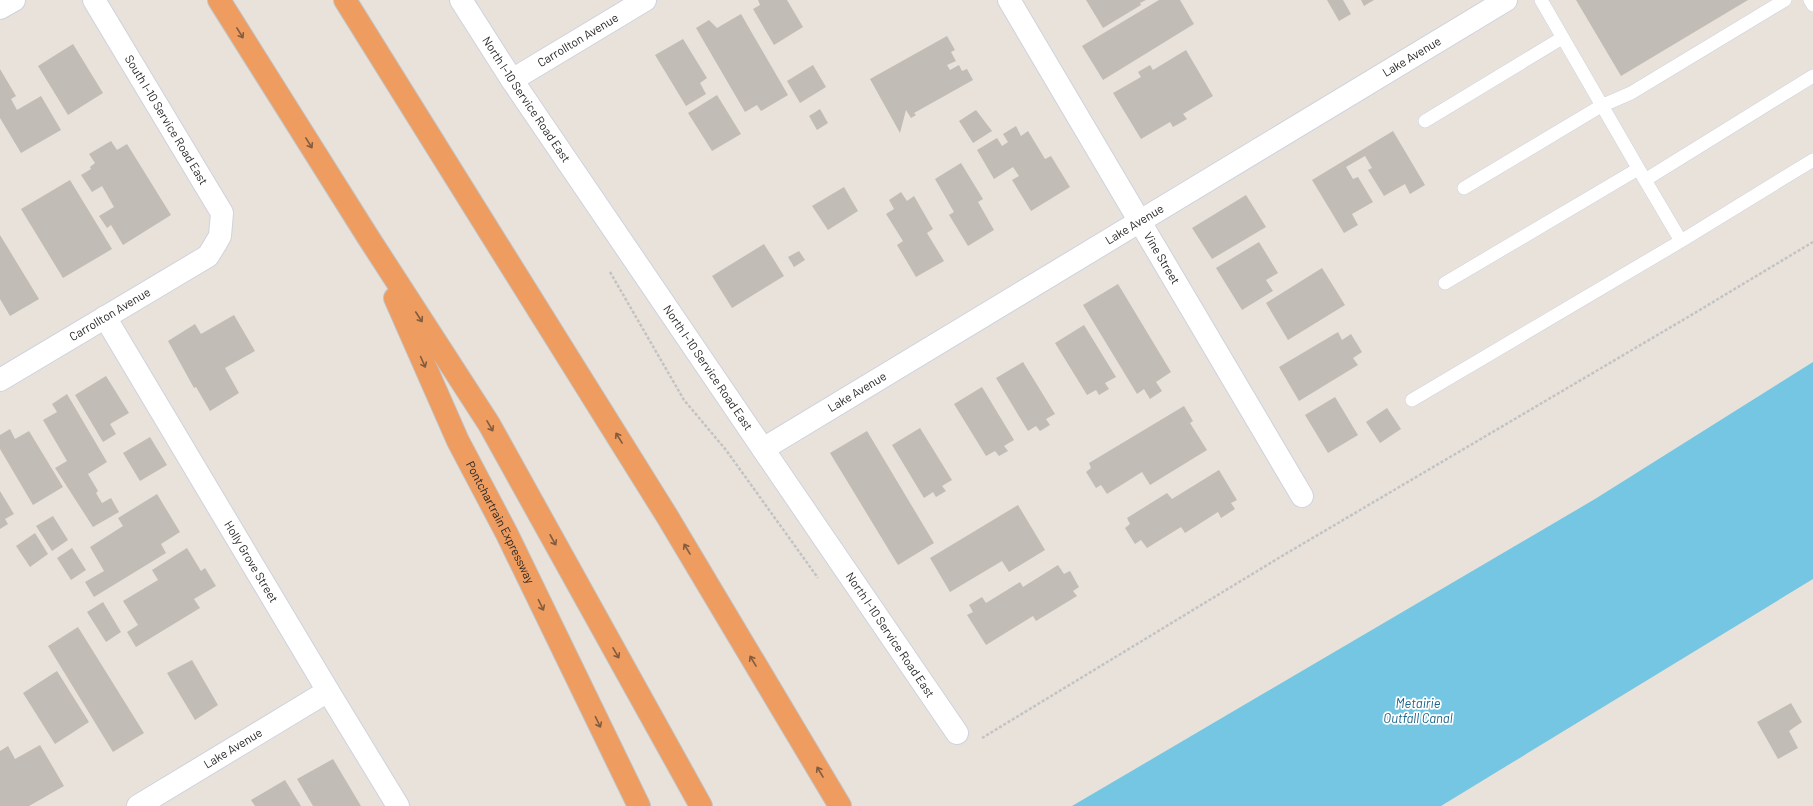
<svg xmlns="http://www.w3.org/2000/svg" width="1813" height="806" viewBox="0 0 1813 806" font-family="Barlow,sans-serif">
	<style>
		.water { fill: #75c6e2 }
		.building { fill: #c1bcb5 }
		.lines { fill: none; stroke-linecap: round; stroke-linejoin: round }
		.service-casing { stroke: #cfd2df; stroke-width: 14 }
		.minor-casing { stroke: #cfd2df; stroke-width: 24 }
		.tertiary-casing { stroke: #cfd2df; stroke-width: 24 }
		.motorway-casing { stroke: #c3c3c3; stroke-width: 24 }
		.path { stroke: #c3c3c3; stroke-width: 2.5; stroke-dasharray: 3 2; stroke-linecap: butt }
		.service { stroke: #fff; stroke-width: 13 }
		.minor { stroke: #fff; stroke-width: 22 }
		.tertiary { stroke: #fff; stroke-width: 22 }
		.motorway { stroke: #ee9c5f; stroke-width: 22 }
		.oneway { stroke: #815c40 }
		.labels { text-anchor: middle; stroke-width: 3.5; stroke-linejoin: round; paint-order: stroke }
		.street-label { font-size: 12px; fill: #272727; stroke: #fff }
		.water-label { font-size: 13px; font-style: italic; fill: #196389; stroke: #fff }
	</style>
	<rect width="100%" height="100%" fill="#e8e2da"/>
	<!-- water -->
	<path class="water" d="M1813 362V579L1441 806H1072L1595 499Z"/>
	<!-- building -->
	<path class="building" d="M758 0H787L803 27 774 45 753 9 760 5Z
		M1086 0H1146L1140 3 1141 5 1103 28Z
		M1159 0H1180L1194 24 1103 80 1082 46Z
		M1327 0H1343L1351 14 1339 21Z
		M1361 0H1374L1364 6Z
		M1576 0H1748L1621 76Z
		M741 14 788 95 761 111 757 105 745 112 696 28 709 20 717 28Z
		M947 36 955 50 951 52 956 61 947 65 950 70 959 65 962 71 967 69 973 80 914 113 916 115 911 118 906 110 900 133 870 79Z
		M683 39 707 78 700 83 706 94 686 106 655 55Z
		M73 44 103 93 68 115 38 66Z
		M1186 50 1213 96 1183 114 1187 119 1173 127 1170 122 1141 139 1113 93 1141 77 1138 72 1150 65 1153 70Z
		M813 65 826 87 800 103 787 81Z
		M0 69 16 96 11 99 17 110 41 96 61 130 21 153 0 118Z
		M717 95 741 134 712 151 688 113Z
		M820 109 828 123 817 130 809 116Z
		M976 110 992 131 973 143 959 121Z
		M1016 126 1021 136 1028 131 1045 159 1051 156 1070 187 1031 211 1012 180 1019 176 1013 167 994 179 977 150 997 138 1002 146 1008 142 1003 134Z
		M1393 131 1425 185 1410 194 1405 184 1384 196 1368 170 1372 168 1365 156 1346 167 1353 179 1358 177 1373 202 1352 214 1358 225 1344 233 1312 180Z
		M111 141 117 150 127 144 171 215 123 245 111 225 107 228 99 216 114 207 102 186 92 192 81 175 91 169 90 167 95 163 89 154Z
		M961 163 983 199 978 202 994 230 968 246 949 215 954 212 935 179Z
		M70 180 112 249 63 278 21 209Z
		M844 187 858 211 828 230 812 206Z
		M901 192 907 201 914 196 933 229 927 233 944 261 916 277 897 245 903 241 886 214 894 209 889 200Z
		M1246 195 1266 227 1212 259 1192 228Z
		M0 235 39 299 10 316 0 299Z
		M1259 242 1278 273 1266 280 1273 291 1242 310 1216 268Z
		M764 244 784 276 732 308 712 276Z
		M799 251 805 260 794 267 788 257Z
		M1322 268 1345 305 1288 340 1266 303Z
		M1118 284 1171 372 1156 382 1162 391 1150 399 1144 389 1137 394 1083 305Z
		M234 315 255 351 225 368 239 393 210 411 196 387 194 388 168 341 195 324 201 334Z
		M1084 325 1116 377 1105 383 1109 389 1099 395 1096 390 1087 395 1055 343Z
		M1338 332 1342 340 1351 334 1362 352 1353 358 1358 365 1299 401 1279 367Z
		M1023 362 1055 414 1046 419 1050 425 1040 431 1036 426 1028 431 996 378Z
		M106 376 129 413 110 424 116 434 103 442 75 395Z
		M982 387 1014 440 1004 446 1008 451 999 456 995 451 986 456 954 404Z
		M67 394 107 462 88 474 98 491 96 493 102 503 111 498 119 512 93 527 55 468 67 461 43 420 57 412 52 404Z
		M1335 397 1358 435 1328 453 1305 415Z
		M1184 406 1193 421 1190 423 1207 450 1150 485 1142 472 1107 494 1101 485 1096 488 1086 472 1091 468 1089 463Z
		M1387 408 1401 429 1380 443 1366 422Z
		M920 428 952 480 942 486 946 491 936 497 933 492 924 498 892 445Z
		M10 429 15 439 29 431 63 487 33 505 0 449V435Z
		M867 431 934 543 898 565 830 453Z
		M150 437 167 465 140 481 123 453Z
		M1219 470 1237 500 1231 503 1235 509 1221 518 1218 512 1185 533 1181 527 1147 548 1141 540 1135 544 1125 528 1130 524 1127 518 1167 493 1172 499Z
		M0 491 14 514 5 519 8 524 0 529Z
		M157 494 180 532 161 544 166 553 94 597 85 582 104 571 90 547 123 526 118 518Z
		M1018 505 1045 550 1009 572 1002 561 950 592 930 558Z
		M53 516 68 540 52 551 36 526Z
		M35 533 48 554 30 567 16 546Z
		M72 548 86 570 71 580 57 558Z
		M187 548 201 571 205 568 216 586 194 599 200 608 136 647 127 632 138 625 123 601 158 580 152 570Z
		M1058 565 1064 574 1070 571 1079 587 1073 591 1077 596 1036 621 1033 616 986 645 967 615 973 612 969 605 982 597 986 603 1020 582 1023 587Z
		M103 602 121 632 106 642 87 612Z
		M78 627 144 733 113 752 48 646Z
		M192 660 218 705 195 720 167 673Z
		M57 671 89 722 55 744 23 693Z
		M1791 703 1802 722 1789 731 1798 748 1778 759 1757 722Z
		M40 745 64 786 29 806H0V751L8 746 15 759Z
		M333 759 361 806H313L297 779Z
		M285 780 301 806H255L251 800Z"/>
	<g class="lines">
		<defs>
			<path id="service" d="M1541 0 1645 180 1813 76
				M1810 0 1813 5
				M1425 121 1562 38
				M1464 188 1601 106 1631 93 1785 0
				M1681 241 1813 160
				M1445 283 1638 169
				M1412 400 1681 241 1645 180"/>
			<g id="minor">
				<path id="s1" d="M1009 0 1302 496"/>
				<path d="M0 8 14 0"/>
				<path id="s2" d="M512 80 645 0"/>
				<path id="s3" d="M105 317 328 691 398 806"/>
				<path id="s4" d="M0 380 208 256 216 243"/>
				<path id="s5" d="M957 733 763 449 1506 0"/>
				<path id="s6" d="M138 806 328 691"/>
			</g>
			<g id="tertiary">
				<path id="s7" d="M94 0 222 213 220 236 216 243"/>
				<path id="s8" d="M461 0 512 80 763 449"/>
			</g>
			<g id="motorway">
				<path d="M219 0 368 237 489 424 701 806"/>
				<path d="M345 0 667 516 840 806"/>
				<path id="s9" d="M395 298 458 441 507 534 639 806"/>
			</g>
		</defs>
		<!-- service casing -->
		<use href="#service" class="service-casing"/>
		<!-- minor casing -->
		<use href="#minor" class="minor-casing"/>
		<!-- tertiary casing -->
		<use href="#tertiary" class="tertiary-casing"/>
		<!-- motorway casing -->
		<use href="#motorway" class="motorway-casing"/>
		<!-- path -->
		<path class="path" d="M610 272 684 400 726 450 818 578
			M982 738 1282 556 1688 317 1813 242"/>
		<!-- service -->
		<use href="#service" class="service"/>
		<!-- minor -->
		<use href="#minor" class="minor"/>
		<!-- tertiary -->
		<use href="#tertiary" class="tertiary"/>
		<!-- motorway -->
		<use href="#motorway" class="motorway"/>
	</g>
	<!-- one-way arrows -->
	<defs><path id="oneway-shaft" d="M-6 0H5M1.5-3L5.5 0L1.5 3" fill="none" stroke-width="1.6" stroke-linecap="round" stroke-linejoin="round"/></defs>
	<g class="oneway">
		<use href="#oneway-shaft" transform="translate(240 33) rotate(58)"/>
		<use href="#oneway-shaft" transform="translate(309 143) rotate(58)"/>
		<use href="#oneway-shaft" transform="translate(419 317) rotate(57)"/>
		<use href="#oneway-shaft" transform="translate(423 362) rotate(66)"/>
		<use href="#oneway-shaft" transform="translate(490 426) rotate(60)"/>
		<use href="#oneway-shaft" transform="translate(619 438) rotate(-122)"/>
		<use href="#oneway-shaft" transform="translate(553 540) rotate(61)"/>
		<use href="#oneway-shaft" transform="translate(687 549) rotate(-121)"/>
		<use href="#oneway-shaft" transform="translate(541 605) rotate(64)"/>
		<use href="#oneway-shaft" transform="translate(616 653) rotate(60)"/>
		<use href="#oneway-shaft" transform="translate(753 661) rotate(-121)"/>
		<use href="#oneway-shaft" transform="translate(598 722) rotate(64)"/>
		<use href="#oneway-shaft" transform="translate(820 772) rotate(-121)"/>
	</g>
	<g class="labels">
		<!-- street labels -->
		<g class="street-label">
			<text dy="4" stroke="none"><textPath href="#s2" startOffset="77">Carrollton Avenue</textPath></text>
			<text dy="4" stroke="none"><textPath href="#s5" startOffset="1102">Lake Avenue</textPath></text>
			<text dy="4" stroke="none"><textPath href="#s8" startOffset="119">North I-10 Service Road East</textPath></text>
			<text dy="4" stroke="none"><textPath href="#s7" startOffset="140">South I-10 Service Road East</textPath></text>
			<text dy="4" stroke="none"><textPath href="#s5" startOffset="778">Lake Avenue</textPath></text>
			<text dy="4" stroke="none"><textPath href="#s1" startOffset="300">Vine Street</textPath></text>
			<text dy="4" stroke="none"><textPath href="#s4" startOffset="128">Carrollton Avenue</textPath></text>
			<text dy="4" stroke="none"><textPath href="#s8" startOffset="443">North I-10 Service Road East</textPath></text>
			<text dy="4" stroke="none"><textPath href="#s5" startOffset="454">Lake Avenue</textPath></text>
			<text dy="4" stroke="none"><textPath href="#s9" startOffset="248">Pontchartrain Expressway</textPath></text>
			<text dy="4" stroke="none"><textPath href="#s3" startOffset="285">Holly Grove Street</textPath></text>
			<text transform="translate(890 635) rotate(56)" y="4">North I-10 Service Road East</text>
			<text dy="4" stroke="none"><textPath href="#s6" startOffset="111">Lake Avenue</textPath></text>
		</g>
		<!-- water labels -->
		<g class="water-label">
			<text x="1418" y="708">Metairie<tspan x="1418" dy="15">Outfall Canal</tspan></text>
		</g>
	</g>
</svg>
